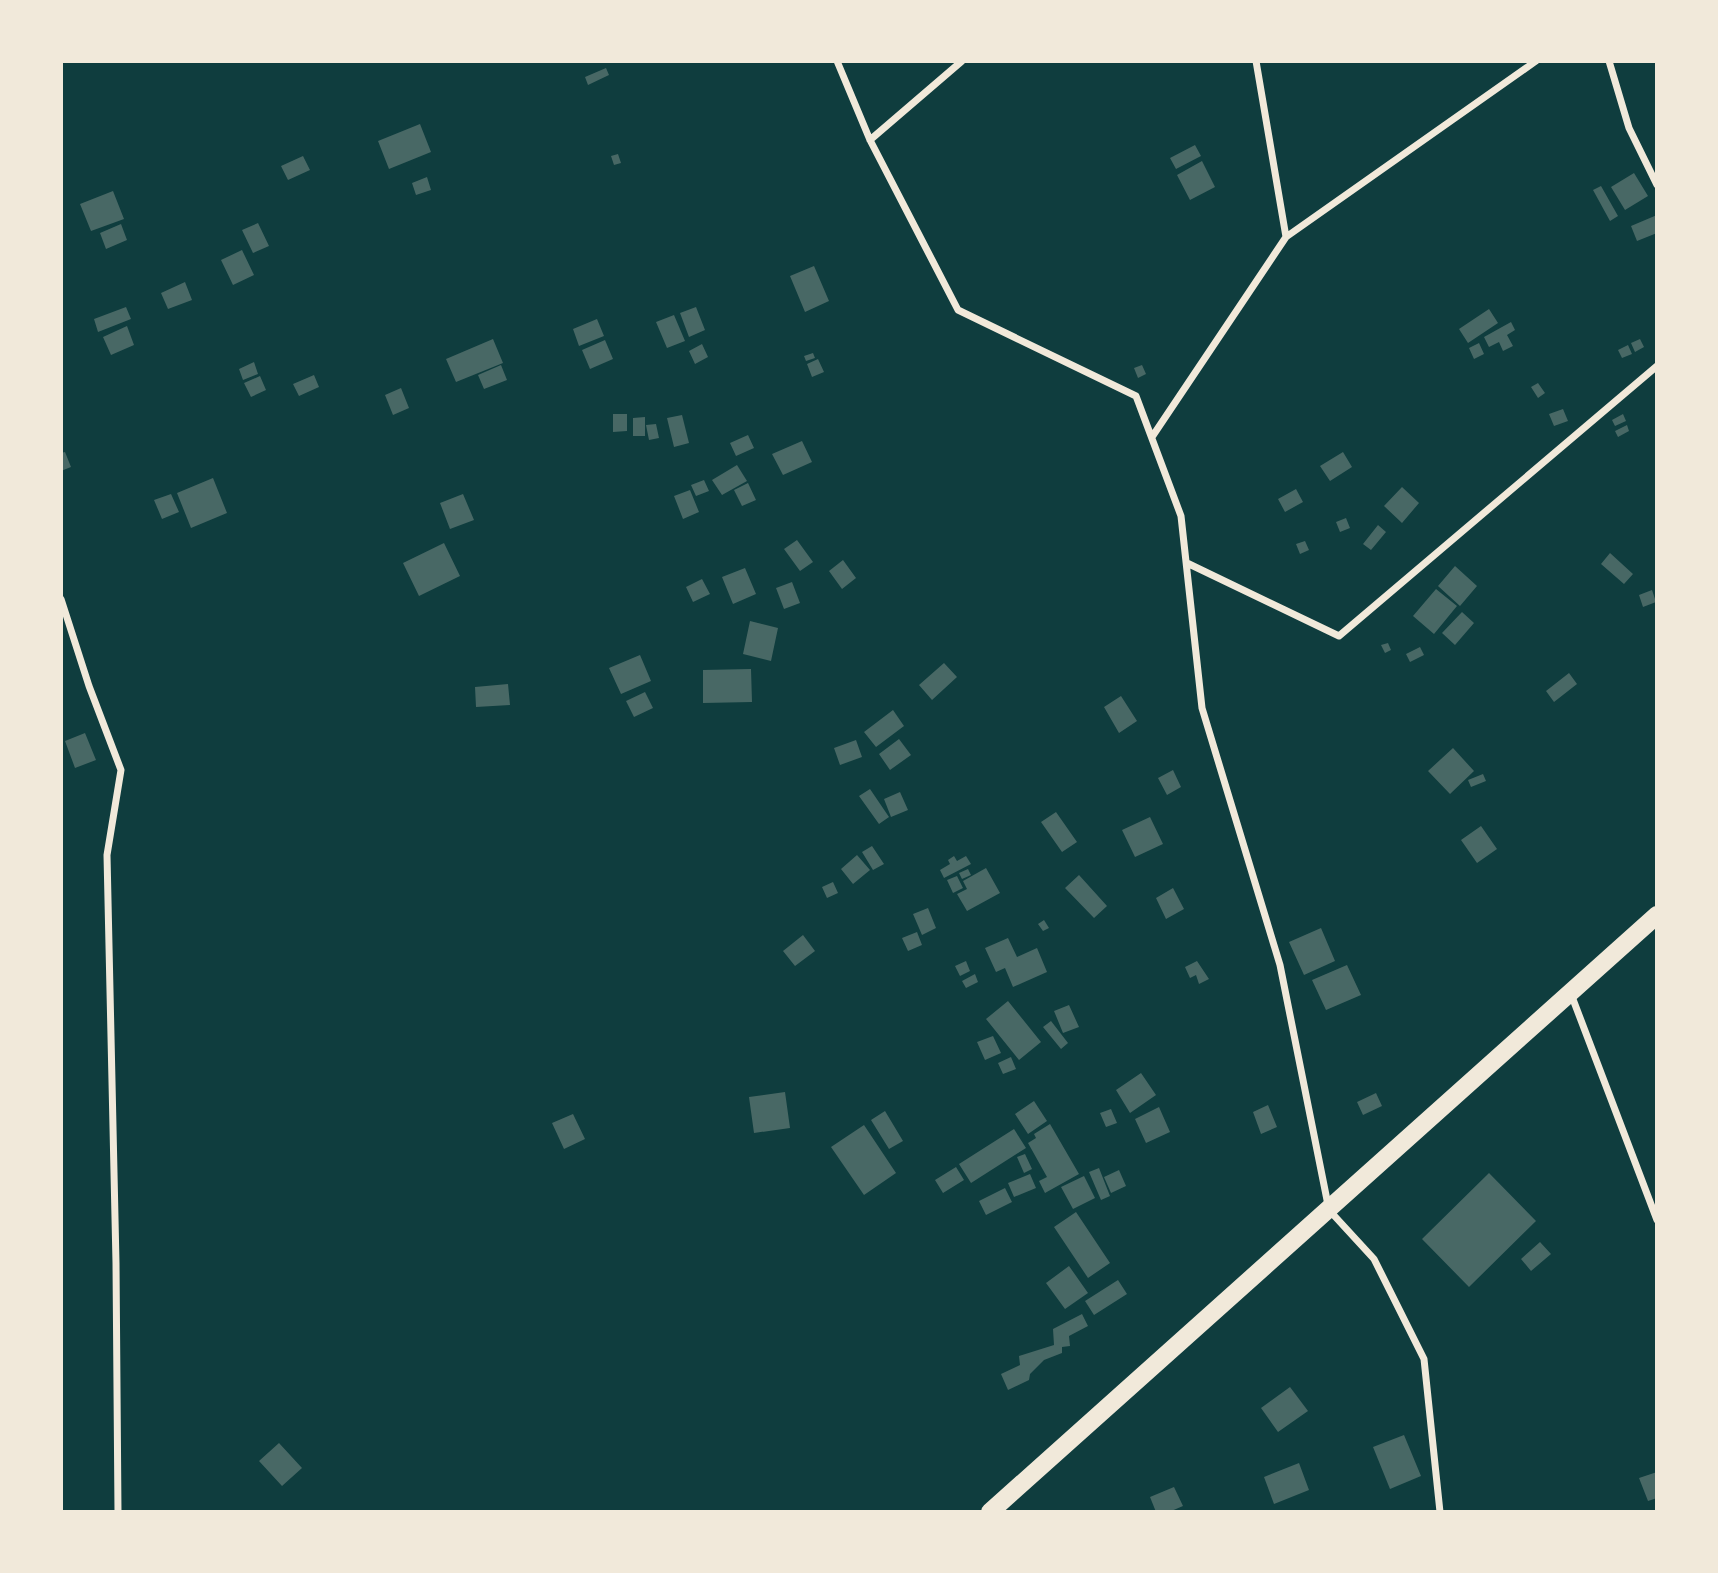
<svg xmlns="http://www.w3.org/2000/svg" width="1718" height="1573" viewBox="0 0 1718 1573" font-family="'Asap Condensed',sans-serif">
	<style>
		.building { fill: #486865 }
		.lines { fill: none; stroke-linecap: round; stroke-linejoin: round }
		.minor { stroke: #f1e9da; stroke-width: 7 }
		.primary { stroke: #f1e9da; stroke-width: 18 }
	</style>
	<rect width="100%" height="100%" fill="#0f3d3e"/>
	<!-- building -->
	<path class="building" d="M606 68 609 75 588 85 585 77Z
		M420 124 431 152 389 169 378 141Z
		M1195 145 1201 156 1176 169 1170 158Z
		M618 154 621 163 614 165 611 156Z
		M303 156 310 170 288 180 281 166Z
		M1202 161 1215 187 1190 200 1177 175Z
		M1634 173 1648 196 1625 210 1611 187Z
		M427 177 431 190 416 195 412 183Z
		M1601 186 1618 216 1610 221 1593 190Z
		M113 191 124 219 91 231 80 204Z
		M1657 215V233L1637 241 1631 226Z
		M258 223 269 246 253 253 242 230Z
		M121 224 127 240 106 249 100 233Z
		M242 250 254 275 233 285 221 260Z
		M814 266 829 301 805 312 790 276Z
		M185 282 192 300 168 309 161 293Z
		M126 307 131 319 98 332 94 319Z
		M696 307 705 330 689 337 680 313Z
		M1489 309 1498 323 1468 343 1459 329Z
		M674 315 685 341 667 348 656 322Z
		M597 319 604 336 579 346 573 329Z
		M1511 322 1515 330 1507 335 1513 346 1503 351 1499 342 1489 347 1484 337Z
		M127 326 134 345 111 355 103 337Z
		M493 339 503 363 456 382 446 359Z
		M1640 339 1644 347 1635 352 1631 343Z
		M605 340 613 359 590 369 582 350Z
		M1479 343 1484 354 1474 359 1469 348Z
		M702 344 708 357 695 364 689 351Z
		M1628 345 1632 354 1622 358 1618 350Z
		M813 353 815 358 806 361 804 356Z
		M818 359 824 372 812 377 807 364Z
		M254 362 258 374 243 380 239 369Z
		M501 365 507 380 484 389 478 375Z
		M1142 365 1146 374 1138 378 1134 368Z
		M314 375 319 387 299 396 293 384Z
		M260 376 266 390 251 397 244 383Z
		M1538 383 1545 393 1538 398 1531 387Z
		M401 388 409 408 393 415 385 395Z
		M1563 409 1568 421 1554 426 1549 414Z
		M613 414H627V431L613 432Z
		M1623 414 1626 421 1615 426 1612 420Z
		M682 415 689 443 674 447 667 418Z
		M645 417V436H633V418Z
		M656 424 659 438 649 440 646 425Z
		M1627 425 1629 431 1618 437 1615 431Z
		M748 435 754 448 736 456 730 443Z
		M802 441 812 462 783 475 772 454Z
		M65 452 71 467 61 471V453Z
		M1343 452 1352 467 1330 481 1320 466Z
		M737 465 747 481 722 495 712 480Z
		M213 478 227 513 191 528 177 493Z
		M704 480 709 491 696 496 691 485Z
		M748 483 756 500 742 506 734 490Z
		M1402 487 1419 503 1402 523 1384 506Z
		M1296 489 1303 502 1285 512 1278 499Z
		M690 490 699 512 683 519 674 496Z
		M171 494 179 512 162 519 154 500Z
		M463 494 474 520 450 529 440 503Z
		M1346 518 1350 528 1340 532 1336 522Z
		M1378 525 1386 532 1371 550 1363 544Z
		M797 540 813 562 800 571 784 549Z
		M1305 541 1309 550 1300 554 1296 544Z
		M444 543 460 576 419 596 403 563Z
		M1610 553 1633 574 1624 584 1601 564Z
		M843 560 856 578 842 589 829 571Z
		M1455 566 1477 586 1460 606 1438 586Z
		M745 568 756 594 733 604 722 577Z
		M702 579 710 594 693 602 686 587Z
		M792 582 800 603 784 609 776 588Z
		M1436 589 1457 606 1434 634 1413 616Z
		M1652 590 1656 602 1643 607 1639 595Z
		M1462 612 1474 623 1455 645 1442 633Z
		M750 621 778 628 771 661 743 654Z
		M1388 643 1391 650 1385 653 1381 645Z
		M1420 647 1424 655 1410 662 1406 654Z
		M640 655 651 681 621 694 609 668Z
		M944 663 957 677 932 700 919 685Z
		M751 669 752 702 703 703V670Z
		M1569 673 1577 684 1554 702 1546 691Z
		M508 684 510 705 476 707 475 687Z
		M645 692 653 708 634 717 626 701Z
		M1121 696 1137 721 1119 733 1104 707Z
		M893 710 904 726 876 747 864 732Z
		M85 733 96 760 75 768 65 741Z
		M899 739 911 755 890 770 879 754Z
		M856 740 862 757 840 765 834 748Z
		M1453 748 1474 771 1450 794 1428 771Z
		M1173 770 1181 787 1167 795 1158 778Z
		M1483 774 1486 781 1471 787 1468 780Z
		M870 789 889 817 879 824 859 796Z
		M900 792 908 810 891 817 884 799Z
		M1056 812 1077 842 1062 852 1041 822Z
		M1150 817 1163 844 1135 857 1122 830Z
		M1481 826 1497 849 1477 863 1461 840Z
		M872 846 884 864 873 870 862 852Z
		M857 855 870 870 853 884 841 869Z
		M954 856 957 861 966 856 971 864 944 878 940 870 950 864 948 860Z
		M986 868 1000 893 967 911 957 894 967 889 963 881Z
		M968 869 971 875 962 879 959 873Z
		M1079 875 1107 906 1094 918 1065 888Z
		M957 876 963 888 953 893 947 880Z
		M833 882 838 893 827 898 822 887Z
		M1173 888 1184 909 1166 919 1156 898Z
		M928 908 936 928 922 935 913 914Z
		M1044 920 1049 928 1043 931 1038 924Z
		M1321 928 1335 961 1304 975 1289 942Z
		M917 932 922 945 908 951 902 938Z
		M803 935 815 951 795 966 783 951Z
		M1008 938 1017 957 1037 948 1047 972 1013 987 1005 968 996 972 985 948Z
		M966 961 970 971 960 976 955 966Z
		M1197 961 1209 979 1199 984 1196 975 1190 978 1185 967Z
		M1347 965 1361 995 1326 1010 1312 980Z
		M975 974 978 982 966 988 962 981Z
		M1008 1001 1041 1042 1019 1060 986 1019Z
		M1069 1005 1079 1027 1063 1033 1054 1011Z
		M1051 1021 1068 1043 1061 1049 1043 1027Z
		M993 1036 1001 1053 985 1060 977 1042Z
		M1011 1057 1016 1069 1003 1074 998 1063Z
		M1141 1073 1156 1095 1130 1113 1116 1090Z
		M785 1092 790 1128 754 1133 749 1097Z
		M1376 1093 1382 1106 1363 1115 1357 1102Z
		M1034 1101 1047 1121 1028 1134 1015 1114Z
		M1268 1105 1277 1127 1261 1134 1253 1112Z
		M1159 1107 1170 1132 1146 1143 1135 1119Z
		M1111 1109 1117 1123 1106 1127 1100 1113Z
		M885 1111 903 1141 889 1149 871 1120Z
		M573 1114 585 1139 564 1149 552 1123Z
		M1050 1124 1079 1174 1045 1193 1039 1181 1047 1177 1028 1143 1036 1138 1034 1134Z
		M864 1125 896 1173 864 1195 831 1147Z
		M1014 1129 1026 1148 971 1183 959 1164Z
		M1025 1154 1032 1169 1024 1173 1017 1157Z
		M956 1167 964 1180 943 1193 935 1180Z
		M1099 1168 1110 1196 1101 1200 1089 1172Z
		M1119 1170 1126 1186 1111 1193 1104 1177Z
		M1489 1173 1536 1221 1469 1287 1422 1239Z
		M1030 1174 1036 1188 1014 1197 1008 1183Z
		M1084 1176 1095 1198 1073 1209 1061 1187Z
		M1005 1188 1012 1202 986 1215 979 1201Z
		M1076 1212 1110 1263 1088 1278 1054 1227Z
		M1540 1242 1551 1254 1531 1271 1521 1259Z
		M1069 1266 1088 1293 1065 1309 1046 1283Z
		M1118 1280 1127 1294 1094 1315 1085 1301Z
		M1082 1314 1088 1326 1069 1336 1070 1346 1062 1347V1353L1044 1360 1030 1374 1029 1380 1008 1390 1001 1374 1020 1365 1019 1356 1054 1345 1053 1329Z
		M1290 1387 1308 1411 1278 1432 1261 1408Z
		M1404 1435 1421 1476 1390 1489 1373 1447Z
		M279 1443 302 1468 282 1486 259 1461Z
		M1299 1463 1309 1490 1274 1504 1264 1477Z
		M1657 1472V1498L1648 1501 1639 1478Z
		M1174 1487 1183 1506 1169 1512H1156L1150 1497Z"/>
	<g class="lines">
		<!-- minor -->
		<path class="minor" d="M837 61 870 140 958 310 1136 396 1181 516 1202 708 1280 965 1329 1210 1374 1259 1424 1359 1440 1512
			M1609 61 1629 128 1657 185
			M870 140 962 61
			M1286 237 1536 61
			M1152 437 1286 237 1256 61
			M1187 563 1339 636 1657 366
			M61 599 89 686 121 770 107 855 116 1263 118 1512
			M1571 994 1657 1220"/>
		<!-- primary -->
		<path class="primary" d="M990 1512 1657 915"/>
	</g>
	<!-- border -->
	<rect width="1718" height="1573" fill="none" stroke="#f1e9da" stroke-width="126"/>
</svg>
